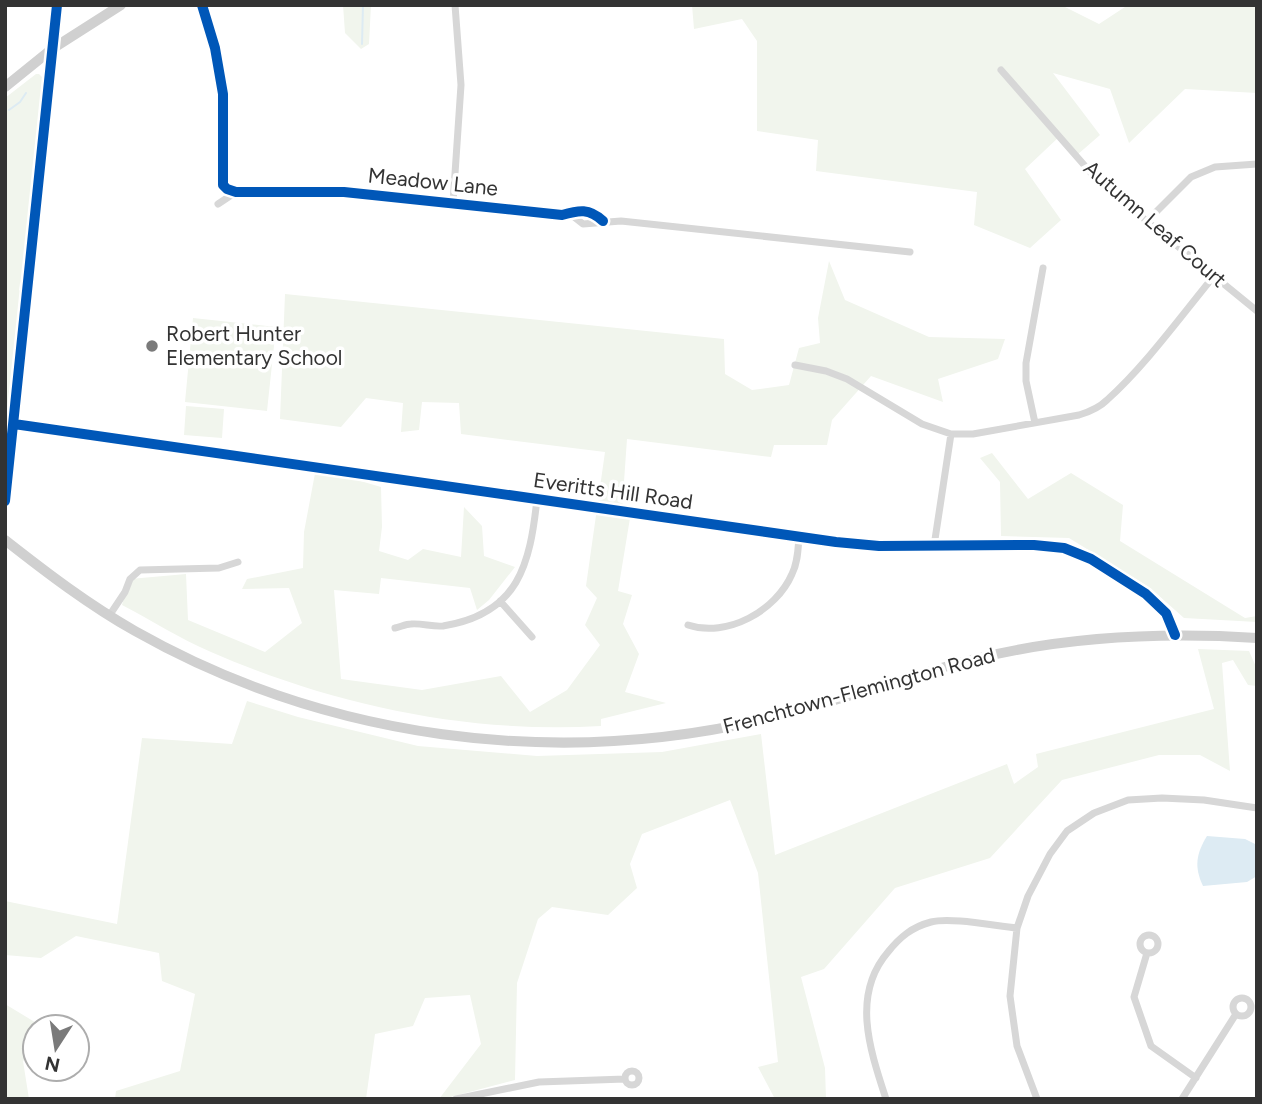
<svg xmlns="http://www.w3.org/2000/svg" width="1262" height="1104" viewBox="0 0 1262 1104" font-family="Figtree,sans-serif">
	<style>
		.green { fill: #f1f5ed }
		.water { fill: #ddebf3 }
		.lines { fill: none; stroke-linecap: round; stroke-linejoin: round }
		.stream { stroke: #ddebf3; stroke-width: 2 }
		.street { stroke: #d7d7d7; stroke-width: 7 }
		.secondary { stroke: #d0d0d0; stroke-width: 10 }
		.cycleway-casing { stroke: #fff; stroke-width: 15 }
		.cycleway { stroke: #0057b8; stroke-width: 10 }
		.poi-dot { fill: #7a7a7a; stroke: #fff; stroke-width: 2.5 }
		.labels { text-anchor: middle; stroke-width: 7; stroke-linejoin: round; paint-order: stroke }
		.street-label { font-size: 21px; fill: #333; stroke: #fff }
		.poi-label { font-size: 21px; fill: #333; stroke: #fff; text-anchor: start }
	</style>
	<rect width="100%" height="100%" fill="#fff"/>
	<!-- green -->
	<path class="green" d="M343 5H371L369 44 361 49 345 33Z
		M692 5H1061L1099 24 1128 5H1257V93L1185 89 1129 143 1110 89 1053 73 1100 135 1077 155 1060 136 1025 169 1061 220 1030 248 974 225 977 192 816 171 818 140 757 131V41L742 19 694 29Z
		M36 74H39L45 80V89L24 281 20 283 19 290 23 294 5 470V98Z
		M829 261 845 300 929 337 1005 339 998 359 938 379 943 402 871 376 832 420 827 445H774L771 457 627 439 622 510 631 512 618 591 632 595 623 624 639 654 625 692 666 703 601 719V726C468 734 333 705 211 652 180 639 151 620 122 605L130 579 186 574 188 620 265 652 302 623 289 588 242 589 247 579 303 568 304 532 316 468 381 487 382 527 379 551 408 560 423 549 461 557 464 507 482 526 484 556 515 567 489 600 477 610 470 588 381 578 379 594 334 590 341 679 422 690 501 676 530 712 567 690 600 645 585 625 597 598 586 586 605 452 461 434 459 403 422 402 419 430 401 432 403 403 366 398 341 427 280 419 285 294 724 339 725 374 752 390 789 385 799 348 820 343 818 318Z
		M193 318 276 327 267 411 185 402Z
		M186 406 224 409 222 438 184 435Z
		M992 453 1028 499 1071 473 1123 505 1120 541 1245 618 1257 616V622L1184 618 1149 587 1069 538 1001 536 1000 482 980 458Z
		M1198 649 1249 651 1257 669V686L1248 685 1233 660 1222 663 1230 771 1200 755H1159L1062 780 990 858 895 888 824 969 801 977 825 1068 826 1099H775L758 1067 778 1062 758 873 730 800 642 834 630 864 637 888 608 915 552 907 538 919 517 983 515 1080 443 1099H439L481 1044 470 995 425 998 413 1026 375 1034 366 1099H115L116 1091 180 1071 195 994 162 981 159 953 76 936 41 958 5 955V901L117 924 142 738 232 744 247 701 298 717 418 746 537 756 662 752 761 734 775 855 1007 764 1014 784 1038 767 1036 754 1214 709Z
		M5 1004 43 1027H35V1052L23 1061 29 1099H5Z"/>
	<!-- water -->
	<path class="water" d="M1207 836 1245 839 1257 845V876L1247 882 1203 886C1194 867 1196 854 1207 836Z"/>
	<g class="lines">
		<!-- stream -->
		<path class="stream" d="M362 44 363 5
			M9 110 20 102 26 93"/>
		<!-- street -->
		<path class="street" d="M202 5 215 48 223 94V185L227 189 236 192H344L562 215C579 210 589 208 603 221
			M1001 70 1099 182 1257 311
			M453 203 461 85 455 5
			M218 204 236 192
			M569 213 583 224 621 221 910 252
			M1147 221 1191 177 1215 167 1257 164
			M795 365 826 371 847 379 922 424 951 434H973L1079 415C1089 412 1099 408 1107 400 1145 366 1181 316 1214 276
			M1035 423 1026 381V363L1043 268
			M14 424 836 542 879 546 1034 545 1064 548 1091 559 1146 594 1166 613 1175 635
			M5 501 57 5
			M934 546 951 434
			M500 601 532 637
			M109 616 125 592 130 579 140 570 219 568 238 562
			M688 625C727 638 776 611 792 574 798 562 798 549 799 537
			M395 628C400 627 406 624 411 624 422 623 432 627 443 626 519 614 530 564 537 499
			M1140 944a9 9 0 1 1 18 0a9 9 0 1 1-18 0Z
			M1147 953 1134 997 1151 1046 1196 1078
			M1233 1007a9 9 0 1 1 18 0a9 9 0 1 1-18 0Z
			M625 1078a7 7 0 1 1 14 0a7 7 0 1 1-14 0Z
			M456 1099 539 1082 625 1079
			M886 1099C870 1050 851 995 888 952 900 937 912 927 931 922 951 917 995 926 1017 928
			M1037 1099 1017 1046 1010 996 1017 928 1028 896 1050 854 1067 831 1094 813 1128 800 1162 798 1204 800 1257 808
			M1182 1099 1236 1014"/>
		<!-- secondary -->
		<path class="secondary" d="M5 87 52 49 121 5
			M5 540C47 573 89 605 135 631 326 739 553 769 766 719 837 702 905 676 975 659 1068 636 1162 632 1257 638"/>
		<defs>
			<path id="cycleway" d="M202 5 215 48 223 94V185L227 189 236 192H344L562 215C579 210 589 208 603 221
				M14 424 836 542 879 546 1034 545 1064 548 1091 559 1146 594 1166 613 1175 635
				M5 501 57 5"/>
		</defs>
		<!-- cycleway casing -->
		<use href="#cycleway" class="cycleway-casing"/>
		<!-- cycleway -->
		<use href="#cycleway" class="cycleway"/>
	</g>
	<!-- markers -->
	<circle class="poi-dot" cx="152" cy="346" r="7"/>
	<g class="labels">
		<!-- street labels -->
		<g class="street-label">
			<text transform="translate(433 182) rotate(6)" y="7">Meadow Lane</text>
			<text transform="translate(1155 224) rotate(41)" y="7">Autumn Leaf Court</text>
			<text transform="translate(613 491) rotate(8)" y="7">Everitts Hill Road</text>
			<text transform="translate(859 691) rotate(-15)" y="7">Frenchtown-Flemington Road</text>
		</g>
		<!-- poi labels -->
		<g class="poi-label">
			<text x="166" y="341">Robert Hunter<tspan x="166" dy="24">Elementary School</tspan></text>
		</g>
	</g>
	<!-- border -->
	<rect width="1262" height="1104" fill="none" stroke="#333333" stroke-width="14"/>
	<!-- north arrow -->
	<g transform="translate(56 1048) rotate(192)"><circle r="33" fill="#ffffff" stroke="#adadad" stroke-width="2"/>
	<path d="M0-5L12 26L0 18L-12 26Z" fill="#7a7a7a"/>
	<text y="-10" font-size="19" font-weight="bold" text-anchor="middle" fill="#333333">N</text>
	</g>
</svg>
